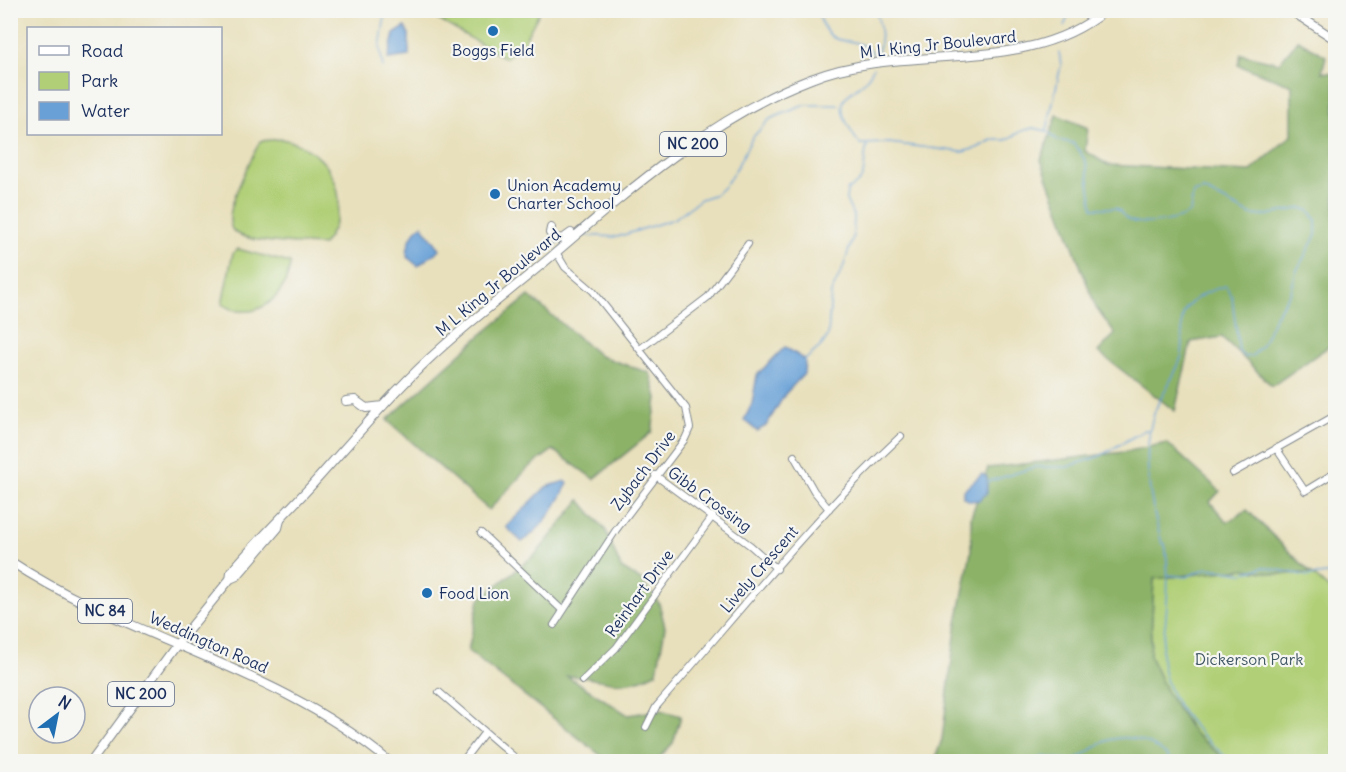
<svg xmlns="http://www.w3.org/2000/svg" width="1346" height="772" viewBox="0 0 1346 772" font-family="Delius,sans-serif">
	<style>
		.green { fill: #b0cf76; stroke: #667f6a; stroke-width: 1.5 }
		.forest { fill: #8cb267; stroke: #547062; stroke-width: 1.5 }
		.water { fill: #69a1d7; stroke: #42689a; stroke-width: 1.5 }
		.lines { fill: none; stroke-linecap: round; stroke-linejoin: round }
		.stream { stroke: #69a1d7; stroke-width: 1.5 }
		.minor-casing { stroke: #82888d; stroke-width: 8 }
		.major-casing { stroke: #82888d; stroke-width: 10 }
		.minor { stroke: #fff; stroke-width: 6 }
		.major { stroke: #fff; stroke-width: 8 }
		.poi-dot { fill: #1f6fb2; stroke: #f6f6f2; stroke-width: 2 }
		.labels { text-anchor: middle; stroke-width: 4.5; stroke-linejoin: round; paint-order: stroke }
		.shield { fill: #f6f6f2; stroke: #5d6b8a; stroke-width: 1.5 }
		.shield-label { font-size: 15px; font-weight: bold; fill: #1b2f5e }
		.street-label { font-size: 16px; fill: #1b2f5e; stroke: #f6f6f2 }
		.poi-label { font-size: 16px; fill: #1b2f5e; stroke: #f6f6f2; text-anchor: start }
		.park-label { font-size: 16px; fill: #405764; stroke: #f6f6f2 }
	</style>
	<rect width="100%" height="100%" fill="#f6f6f2"/>
	<filter id="ink" filterUnits="userSpaceOnUse"><feTurbulence type="fractalNoise" baseFrequency=".0167" numOctaves="2"/><feDisplacementMap in="SourceGraphic" scale="12" xChannelSelector="R" yChannelSelector="G"/><feConvolveMatrix kernelMatrix="1 2 1 2 8 2 1 2 1" color-interpolation-filters="sRGB"/></filter>
	<filter id="wash" filterUnits="userSpaceOnUse"><feTurbulence type="fractalNoise" baseFrequency=".008" numOctaves="4" result="noise"/><feDisplacementMap in="SourceGraphic" scale="24" xChannelSelector="R" yChannelSelector="G"/><feGaussianBlur stdDeviation="1.35" result="paint"/><feColorMatrix in="noise" values="0 0 0 0 0 0 0 0 0 0 0 0 0 0 0 0 0 1.4 0 .05"/><feComposite in="paint" operator="in"/></filter>
	<g filter="url(#wash)">
		<rect width="100%" height="100%" fill="#e8e0bc"/>
		<!-- green -->
		<path class="green" d="M438 11V10L540 11 522 45 505 58 435 18Z
			M282 139C333 150 357 202 323 245 306 244 241 244 232 229 222 211 252 159 260 141Z
			M238 249 290 263C288 297 254 325 222 304L233 253Z
			M1245 569 1276 574 1311 573 1335 594V761H1227L1193 732 1167 693 1150 656 1154 578Z"/>
		<!-- forest -->
		<path class="forest" d="M1298 40 1326 56 1322 72 1335 73V342L1272 386 1222 337 1191 342 1175 411 1098 352 1115 334 1096 308 1041 160 1057 115 1088 128 1085 151 1108 165 1250 172 1292 135V85L1238 65 1241 54 1279 63Z
			M529 296 600 356 650 373 657 398 652 432 594 479 553 450 527 469 489 510 387 420 480 336Z
			M1167 443 1220 491 1210 502 1227 522 1247 510 1311 573 1276 574 1245 569 1154 579 1150 656 1167 693 1193 732 1227 761 934 762 942 739 956 628 971 552V517L988 468 1124 452Z
			M580 500 606 531 621 568 641 580 659 603 665 627 657 672C619 693 605 677 567 676L628 715 660 710 681 716 673 743 656 761H608L468 651 479 600 538 552Z"/>
		<!-- water -->
		<path class="water" d="M405 27 409 34V56L388 59 394 34Z
			M422 225 440 249 418 266 407 257C407 243 411 233 422 225Z
			M785 347 805 360 804 374 785 394 766 426 757 431 744 420 752 404 757 375Z
			M982 474 987 477V493L979 500 970 501 963 497V491Z
			M565 481 568 483C557 507 543 527 522 542L506 527 546 487Z"/>
		<g class="lines">
			<!-- stream -->
			<path class="stream" d="M817 10C833 61 850 25 876 57
				M1064 26 1071 10
				M875 61C882 43 883 29 875 10
				M383 68 380 47 386 10
				M873 68C864 94 830 90 847 123 851 130 854 138 860 144L889 143 962 152 977 148 992 140H1006L1022 131 1033 128 1047 131 1057 140 1073 143 1080 152 1086 162 1093 208H1116C1121 211 1122 215 1126 218 1138 228 1180 221 1190 212L1193 193 1204 190 1251 215 1263 216 1302 208 1310 211 1316 220V235L1296 272 1291 292 1275 316 1262 345 1252 356 1245 357 1239 352 1232 297 1226 286C1209 290 1183 301 1182 321 1181 334 1185 345 1181 358 1175 376 1162 393 1155 411 1140 452 1150 503 1162 543L1165 544C1169 567 1168 593 1166 617 1165 630 1161 645 1162 658 1165 703 1199 734 1232 762
				M1047 130 1061 65 1059 52
				M580 235 617 237 674 219 701 199 716 194 724 187 736 169 752 138 770 119 805 105H839
				M528 259 559 242
				M804 361 821 346 828 336 831 293 843 268 853 237 854 217 846 200 847 190C871 179 861 167 867 146
				M987 482 1035 467H1067L1100 456 1145 430H1150
				M1168 575 1186 577 1207 568 1243 573 1264 567 1308 576 1336 573
				M1029 762 1044 757 1072 761C1083 757 1090 750 1100 744 1127 730 1154 741 1173 762"/>
		</g>
	</g>
	<g filter="url(#ink)">
		<g class="lines">
			<defs>
				<path id="minor" d="M640 349 708 297 748 244
					M1276 448 1305 491 1336 472
					M794 456 814 491 829 509
					M1233 473 1336 415
					M655 475 751 546 777 569
					M481 533 563 611
					M554 625 616 530 685 439 690 428 686 408 593 291 565 267 556 252
					M582 681 616 648 713 516
					M439 692 520 762
					M646 727 656 707C736 616 812 519 901 436
					M462 762 485 732"/>
				<path id="major" d="M1290 10 1336 40
					M551 228 550 233 555 239 564 238 571 233
					M346 401 355 400 366 408 383 406
					M10 561C131 641 274 665 390 762
					M230 579 237 576 278 528 280 520
					M91 762 178 643 230 579 231 572C256 542 284 515 311 486 350 443 387 398 429 359 468 322 512 290 553 255 631 188 714 116 811 79 907 41 1025 78 1106 10"/>
			</defs>
			<!-- minor casing -->
			<use href="#minor" class="minor-casing"/>
			<!-- major casing -->
			<use href="#major" class="major-casing"/>
			<!-- minor -->
			<use href="#minor" class="minor"/>
			<!-- major -->
			<use href="#major" class="major"/>
		</g>
	</g>
	<!-- markers -->
	<g class="poi-dot">
		<circle cx="493" cy="31" r="6"/>
		<circle cx="495" cy="194" r="6"/>
		<circle cx="427" cy="593" r="6"/>
	</g>
	<g class="labels">
		<!-- shield labels -->
		<g class="shield">
			<rect x="660" y="132" width="66" height="24" rx="4.5"/>
			<rect x="78" y="599" width="54" height="24" rx="4.5"/>
			<rect x="108" y="682" width="66" height="24" rx="4.5"/>
		</g>
		<g class="shield-label">
			<text x="693" y="149">NC 200</text>
			<text x="105" y="616">NC 84</text>
			<text x="141" y="699">NC 200</text>
		</g>
		<!-- street labels -->
		<g class="street-label">
			<text transform="translate(938 44) rotate(-6)" y="6">M L King Jr Boulevard</text>
			<text transform="translate(498 282) rotate(-40)" y="6">M L King Jr Boulevard</text>
			<text transform="translate(643 470) rotate(-53)" y="6">Zybach Drive</text>
			<text transform="translate(710 499) rotate(36)" y="6">Gibb Crossing</text>
			<text transform="translate(759 569) rotate(-49)" y="6">Lively Crescent</text>
			<text transform="translate(639 593) rotate(-54)" y="6">Reinhart Drive</text>
			<text transform="translate(209 642) rotate(24)" y="6">Weddington Road</text>
		</g>
		<!-- poi labels -->
		<g class="poi-label">
			<text x="493" y="56" text-anchor="middle">Boggs Field</text>
			<text x="507" y="191">Union Academy<tspan x="507" dy="18">Charter School</tspan></text>
			<text x="439" y="599">Food Lion</text>
		</g>
		<!-- park labels -->
		<g class="park-label">
			<text x="1249" y="665">Dickerson Park</text>
		</g>
	</g>
	<!-- margin -->
	<rect width="1346" height="772" fill="none" stroke="#f6f6f2" stroke-width="36"/>
	<!-- legend -->
	<rect x="27" y="27" width="195" height="108" fill="#f6f6f2" stroke="#9ea6b7" stroke-width="1.5"/>
	<rect x="39" y="46" width="30" height="9" fill="#ffffff" stroke="#9ea6b7" stroke-width="1.5"/>
	<text x="81" y="57" font-size="18" fill="#1b2f5e">Road</text>
	<rect x="39" y="72" width="30" height="18" fill="#b0cf76" stroke="#9ea6b7" stroke-width="1.5"/>
	<text x="81" y="87" font-size="18" fill="#1b2f5e">Park</text>
	<rect x="39" y="102" width="30" height="18" fill="#69a1d7" stroke="#9ea6b7" stroke-width="1.5"/>
	<text x="81" y="117" font-size="18" fill="#1b2f5e">Water</text>
	<!-- north arrow -->
	<g transform="translate(57 715) rotate(32)"><circle r="28" fill="#f6f6f2" stroke="#9ea6b7" stroke-width="1.5"/>
	<path d="M0-4.5L10 22L0 15L-10 22Z" fill="#1f6fb2"/>
	<text y="-9" font-size="16" font-weight="bold" text-anchor="middle" fill="#1b2f5e">N</text>
	</g>
</svg>
